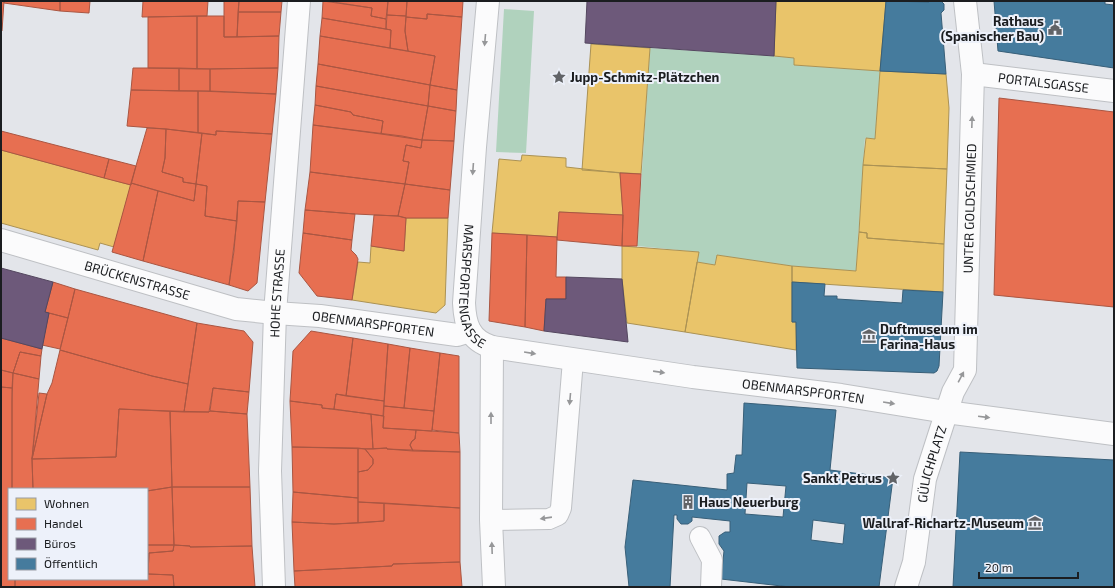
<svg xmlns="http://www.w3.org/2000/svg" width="1115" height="588" viewBox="0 0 1115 588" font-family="'Exo 2',sans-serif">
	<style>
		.green { fill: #b0d2bd }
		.homes { fill: #e9c46a; stroke: #ab9254 }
		.shops { fill: #e76f51; stroke: #aa5642 }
		.offices { fill: #6d597a; stroke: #54475f }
		.public { fill: #457b9d; stroke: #385f78; fill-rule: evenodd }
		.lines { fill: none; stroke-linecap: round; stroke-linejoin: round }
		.lane-casing { stroke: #bec0c4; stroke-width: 22 }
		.street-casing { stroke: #bec0c4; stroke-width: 24 }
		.lane { stroke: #fbfbfc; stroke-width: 20 }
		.street { stroke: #fbfbfc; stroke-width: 22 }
		.oneway { fill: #969799 }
		.labels { text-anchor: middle; stroke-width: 4; stroke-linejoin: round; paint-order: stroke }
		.poi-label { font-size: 13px; font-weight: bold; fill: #1b1d20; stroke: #edf1fa; text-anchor: end }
		.street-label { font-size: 13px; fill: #1b1d20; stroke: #edf1fa }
	</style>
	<rect width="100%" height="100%" fill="#e3e5ea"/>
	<!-- green -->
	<path class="green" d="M504 9 534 11 526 153 496 152Z
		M650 48 774 56 794 58V65L880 71 875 139 865 138 856 271 792 266 717 255 715 265 697 262 698 252 637 246Z"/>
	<!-- homes -->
	<path class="homes" d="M776 1H886L880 71 794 65V58L774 56Z
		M591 44 650 48 641 174 582 170Z
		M880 71 946 74 949 108 947 169 863 165 866 138 875 139Z
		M1 150 131 185 114 247 100 243 98 250 1 223Z
		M522 155 566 158V167L620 173 623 215 559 212 557 237 492 233 499 159 521 161Z
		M863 165 947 169 944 244 867 238V233L859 232Z
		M406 218H448L445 305 436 313 352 300 358 262 370 263 371 246 404 251Z
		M859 232 867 233V238L944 244 943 292 792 282V266L856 271Z
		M622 246 699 252 685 332 627 323 622 279Z
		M717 255 792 266V322H796V350L685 332 697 262 715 265Z"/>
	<!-- shops -->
	<path class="shops" d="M1 1H4L2 31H1Z
		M4 1H60V11L4 3Z
		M60 1H90L89 13 60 11Z
		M143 1H208L207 16 142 17Z
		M224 1H239L237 37H224Z
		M239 1H282L281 12H238Z
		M323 1 372 8 371 16 386 19V29L322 18Z
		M327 1H388L386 19 371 16 372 8Z
		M388 1H407L406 16 387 15Z
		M407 1H463L462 17 427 14V19L406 17Z
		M238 12H281L279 36 237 37Z
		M427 14 462 17 457 90 430 85 435 56 408 51 405 31 406 17 427 19Z
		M387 15 406 16 405 31 408 51 390 48 391 30 386 29Z
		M197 16H224V37L279 36 278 68 197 69Z
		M197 16V69L148 68V17Z
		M322 18 391 30 390 48 320 36Z
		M320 36 435 56 430 85 318 64Z
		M318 64 430 85 428 106 316 86Z
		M133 68H179V91L131 90Z
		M179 68 210 69V91H179Z
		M278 68 276 94 210 91V69Z
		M430 85 457 90 456 111 428 106Z
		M316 86 428 106 422 140 381 134 383 121 353 115 351 112 315 105Z
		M131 90 198 91V133L166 129 127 126Z
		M198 91 276 94 272 134 216 131V135L198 133Z
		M999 98 1114 112V307L994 295Z
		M315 105 351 112 353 115 383 121 381 134 313 125Z
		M428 106 456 111 454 141 422 140Z
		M313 125 402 136 422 140 421 148 406 145 403 161 409 162 405 184 310 172Z
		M147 128 166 129 165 158 162 172 183 178V182L196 184 194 201 131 183Z
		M166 129 202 133 196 184 183 182V178L162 172 165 158Z
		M1 131 109 159 104 178 1 150Z
		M216 131 272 134 265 202 238 201 237 221 205 216 207 186 196 184 202 133 216 135Z
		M422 140 454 141 450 190 405 184 409 162 403 161 406 145 421 148Z
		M109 159 136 166 131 185 104 178Z
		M310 172 405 184 398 216 355 214 305 210Z
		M620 173 641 174 637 246H622L623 215Z
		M131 183 158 191 143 261 112 252Z
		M196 184 207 186 205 216 237 221 229 285 143 261 158 191 194 201Z
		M405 184 450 190 448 218H406L398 216Z
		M238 201 265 202 257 283 248 291 229 285 234 251Z
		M305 210 355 214 352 240 303 233Z
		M559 212 623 215 622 246 557 240Z
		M374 215 398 216 406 218 404 251 371 246Z
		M303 233 352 240 351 250 356 255 358 259 352 300 317 296 299 273Z
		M492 233 527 235 525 327 489 321Z
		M527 235 557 237 556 277H566V299H546L544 331 525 327Z
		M53 282 75 289 68 318 45 312Z
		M75 289 197 323 188 384 152 376 60 350Z
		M49 313 68 318 60 349 42 345Z
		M197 323 244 331 253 342 249 392 213 388 209 412H184Z
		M311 331 353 338 346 396 336 394 334 409 322 408V405L290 401 293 351Z
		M1 338 42 349 41 356 20 352 13 373 1 370Z
		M353 338 388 344 384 401 346 396Z
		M388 344 410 348 404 408 384 406Z
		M410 348 440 353 434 411 404 408Z
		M60 350 152 376 188 384 184 412 119 409 116 457 32 459 47 394 52 383Z
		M20 352 41 356 39 379 13 373Z
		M440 353 459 356V433L432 430Z
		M1 370 13 373 12 388 1 387Z
		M13 373 39 379 32 459 33 489H12V402Z
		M1 387 12 388V489H9V579H15V587H1Z
		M213 388 249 392 247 414 210 411Z
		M39 393 47 394 32 459Z
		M336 394 384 401 383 416 334 409Z
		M290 401 322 405V408L371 414 373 449 292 447Z
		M384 406 434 411 432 431 383 428Z
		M119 409 170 411 172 487 147 491V489H33L32 459 116 457Z
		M170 411 209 412 210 411 247 414 250 487H172Z
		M371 414 384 416 383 428 416 430 415 439 412 441 410 445 413 451 387 449V448L373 449Z
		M416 430 459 433 460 452 413 451 410 445 412 441 415 439Z
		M292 447 358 448V498L293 492Z
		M358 448 365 449 373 459V464L368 470 358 472Z
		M387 448V449L460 452V508L358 502V472L368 470 373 464V459L365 449Z
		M172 487H250L252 546 190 547V546L174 545Z
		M172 487 174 545H147V491Z
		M293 492 358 498V523L334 524 292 522Z
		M358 502 384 503V521L358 523Z
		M384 503 460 508V562L393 564 392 566 294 571 292 522 334 524 384 521Z
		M147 545H174L173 551 149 553 148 574 173 575 174 587H15V579H147Z
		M174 545 190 546V547L252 546 255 587H174L173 575 148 574 149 553 173 551Z
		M460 562 462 587H295L294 571 392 566 393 564Z"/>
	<!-- offices -->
	<path class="offices" d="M587 1H776L774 56 585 43Z
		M1 268 53 282 45 312 49 313 42 349 1 338Z
		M566 277 622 279 628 342 544 331 546 299H566Z"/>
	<!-- public -->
	<path class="public" d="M886 1 929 2 930 1H941L944 4V10L941 13 946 74 880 71Z
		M994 1H1105V4L1114 5V68L998 51Z
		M792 282 825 284 824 296H837V299L902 303 903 290 943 292 939 366 937 371 934 373 797 368 796 322H792Z
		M744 403 836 410 830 470 893 478 879 587H790L721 579 724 551 719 544V536L725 532H730V521L692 517V521L688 524H681L677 519V515H674L670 587H629L625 547 633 480 727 490V474L734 473 736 455H742ZM747 483 786 486 783 517 745 514ZM813 520 845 524 843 544 811 540Z
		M960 452 1114 460V587H953Z"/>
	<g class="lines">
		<defs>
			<path id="lane" d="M491 520 549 519 558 515 561 508 573 360
				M700 537 712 560 711 587"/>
			<g id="street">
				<path id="s1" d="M488 1 475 147 464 303C465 324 469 340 492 347L693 377 841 395 946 412 1114 434"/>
				<path id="s2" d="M973 74 1114 91"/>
				<path id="s3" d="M1 240 236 309 275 313 320 316 457 335 470 331"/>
				<path d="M492 347 491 520 494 587"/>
				<path id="s4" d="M274 587 270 471 275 313 299 1"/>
				<path id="s5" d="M906 587 914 562 925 479 953 392 965 370 973 74 965 1"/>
			</g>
		</defs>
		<!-- lane casing -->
		<use href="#lane" class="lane-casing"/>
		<!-- street casing -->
		<use href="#street" class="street-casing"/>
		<!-- lane -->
		<use href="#lane" class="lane"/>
		<!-- street -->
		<use href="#street" class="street"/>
	</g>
	<!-- one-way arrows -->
	<defs><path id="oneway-solid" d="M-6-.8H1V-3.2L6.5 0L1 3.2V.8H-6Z"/></defs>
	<g class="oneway">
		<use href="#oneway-solid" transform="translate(485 40) rotate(95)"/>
		<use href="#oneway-solid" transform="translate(972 122) rotate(-88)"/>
		<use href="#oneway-solid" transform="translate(473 169) rotate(94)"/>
		<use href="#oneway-solid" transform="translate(530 353) rotate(9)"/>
		<use href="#oneway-solid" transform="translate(659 372) rotate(8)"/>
		<use href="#oneway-solid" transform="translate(961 377) rotate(-62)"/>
		<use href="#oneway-solid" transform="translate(570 399) rotate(95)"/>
		<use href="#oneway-solid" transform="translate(889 403) rotate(9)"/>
		<use href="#oneway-solid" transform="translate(984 417) rotate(7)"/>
		<use href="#oneway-solid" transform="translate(491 418) rotate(-90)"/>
		<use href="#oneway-solid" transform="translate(546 518) rotate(172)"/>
		<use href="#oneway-solid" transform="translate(492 548) rotate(-92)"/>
	</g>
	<!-- icons -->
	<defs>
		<symbol id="civic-bare" viewBox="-9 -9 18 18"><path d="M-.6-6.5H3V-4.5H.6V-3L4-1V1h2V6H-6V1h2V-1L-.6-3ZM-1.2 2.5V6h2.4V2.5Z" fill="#616367" stroke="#edf1fa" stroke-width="2.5" paint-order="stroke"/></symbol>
		<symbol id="sight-bare" viewBox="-9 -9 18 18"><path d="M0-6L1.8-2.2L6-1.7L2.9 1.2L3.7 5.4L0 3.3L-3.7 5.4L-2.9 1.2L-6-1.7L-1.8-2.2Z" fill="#616367" stroke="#edf1fa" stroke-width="2.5" paint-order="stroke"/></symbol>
		<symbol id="museum-bare" viewBox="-9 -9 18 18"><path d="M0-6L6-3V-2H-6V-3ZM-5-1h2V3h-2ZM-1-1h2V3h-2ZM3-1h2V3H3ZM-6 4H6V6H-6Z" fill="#616367" stroke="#edf1fa" stroke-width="2.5" paint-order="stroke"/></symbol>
		<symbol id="building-bare" viewBox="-9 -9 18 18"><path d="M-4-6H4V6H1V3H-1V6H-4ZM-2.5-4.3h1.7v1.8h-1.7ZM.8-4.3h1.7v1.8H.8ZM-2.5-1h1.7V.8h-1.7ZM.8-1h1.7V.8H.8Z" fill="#616367" stroke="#edf1fa" stroke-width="2.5" paint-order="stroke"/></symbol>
	</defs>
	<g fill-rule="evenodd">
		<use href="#civic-bare" x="1045" y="18" width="20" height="20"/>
		<use href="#sight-bare" x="549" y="67" width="20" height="20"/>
		<use href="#museum-bare" x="859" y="326" width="20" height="20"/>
		<use href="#sight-bare" x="883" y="468" width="20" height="20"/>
		<use href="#building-bare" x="678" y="492" width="20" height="20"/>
		<use href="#museum-bare" x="1025" y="513" width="20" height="20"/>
	</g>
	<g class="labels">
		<!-- poi labels -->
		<g class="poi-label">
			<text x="1044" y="26">Rathaus<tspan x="1044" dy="15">(Spanischer Bau)</tspan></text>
			<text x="570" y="82" text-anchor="start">Jupp-Schmitz-Plätzchen</text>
			<text x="880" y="334" text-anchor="start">Duftmuseum im<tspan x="880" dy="15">Farina-Haus</tspan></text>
			<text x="882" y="483">Sankt Petrus</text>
			<text x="699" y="507" text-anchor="start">Haus Neuerburg</text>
			<text x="1024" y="528">Wallraf-Richartz-Museum</text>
		</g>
		<!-- street labels -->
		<g class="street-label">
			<text dy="5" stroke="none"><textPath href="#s2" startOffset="71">PORTALSGASSE</textPath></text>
			<text dy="5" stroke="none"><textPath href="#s5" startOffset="388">UNTER GOLDSCHMIED</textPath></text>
			<text dy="5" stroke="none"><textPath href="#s3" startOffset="142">BRÜCKENSTRASSE</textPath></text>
			<text dy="5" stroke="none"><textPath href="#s1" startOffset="288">MARSPFORTENGASSE</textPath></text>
			<text dy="5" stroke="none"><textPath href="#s4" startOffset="294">HOHE STRASSE</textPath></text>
			<text dy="5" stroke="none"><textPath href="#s3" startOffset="383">OBENMARSPFORTEN</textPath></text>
			<text dy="5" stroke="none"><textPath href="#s1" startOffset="674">OBENMARSPFORTEN</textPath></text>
			<text dy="5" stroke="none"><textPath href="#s5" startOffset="126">GÜLICHPLATZ</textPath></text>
		</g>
	</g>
	<!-- border -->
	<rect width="1115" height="588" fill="none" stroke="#1b1d20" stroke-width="4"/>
	<!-- legend -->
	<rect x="8" y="488" width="140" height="92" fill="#edf1fa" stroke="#999ca3"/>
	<rect x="16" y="498" width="20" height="12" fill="#e9c46a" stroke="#999ca3"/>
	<text x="44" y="508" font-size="12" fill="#1b1d20">Wohnen</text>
	<rect x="16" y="518" width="20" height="12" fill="#e76f51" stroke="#999ca3"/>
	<text x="44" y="528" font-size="12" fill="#1b1d20">Handel</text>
	<rect x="16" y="538" width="20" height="12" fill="#6d597a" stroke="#999ca3"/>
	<text x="44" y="548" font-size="12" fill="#1b1d20">Büros</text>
	<rect x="16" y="558" width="20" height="12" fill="#457b9d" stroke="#999ca3"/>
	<text x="44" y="568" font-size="12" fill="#1b1d20">Öffentlich</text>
	<!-- scale -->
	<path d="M979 572v6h99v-6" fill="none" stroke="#1b1d20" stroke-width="2"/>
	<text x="985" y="572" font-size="12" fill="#1b1d20" stroke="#edf1fa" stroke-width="3" paint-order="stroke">20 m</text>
</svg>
